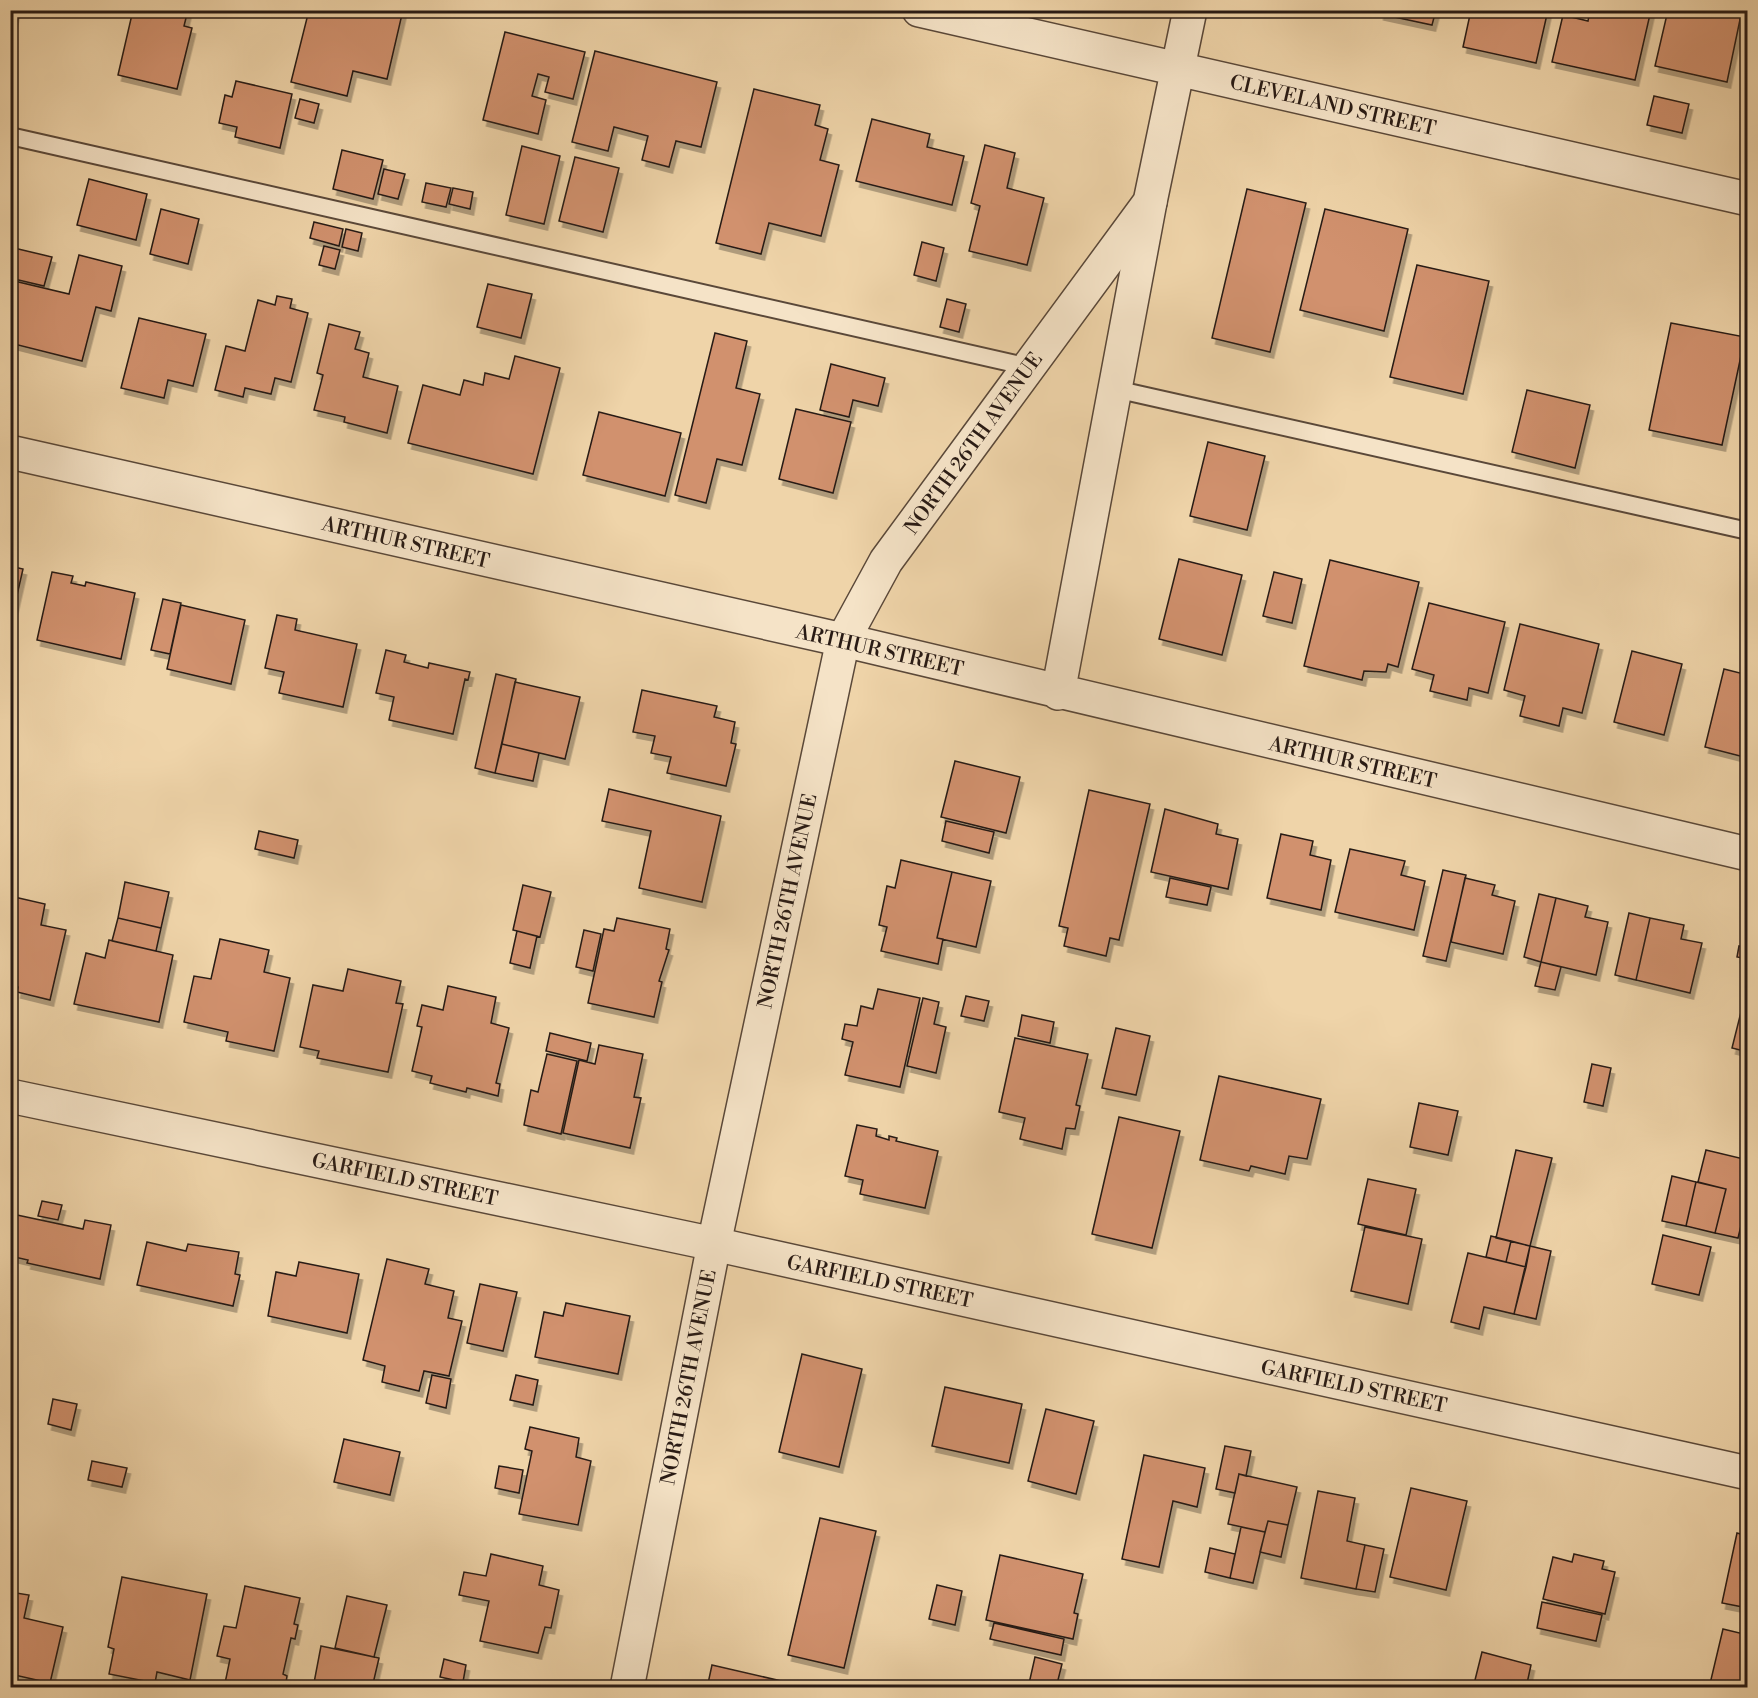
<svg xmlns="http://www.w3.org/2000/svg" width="1758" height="1698" viewBox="0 0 1758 1698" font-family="'Libre Bodoni',serif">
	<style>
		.building { fill: #d1916e; stroke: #281a14; stroke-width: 1.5; filter: url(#shadow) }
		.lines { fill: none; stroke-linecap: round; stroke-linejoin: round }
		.service-casing { stroke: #5a4839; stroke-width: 20 }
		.minor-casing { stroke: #5a4839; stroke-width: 36 }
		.tertiary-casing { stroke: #5a4839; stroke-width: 36 }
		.service { stroke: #f5e3c7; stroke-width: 16 }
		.minor { stroke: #f5e3c7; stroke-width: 33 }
		.tertiary { stroke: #f5e3c7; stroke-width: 33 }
		.labels { text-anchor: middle; stroke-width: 6; stroke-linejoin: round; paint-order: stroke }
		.street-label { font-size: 20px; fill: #281a14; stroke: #f5e3c7 }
	</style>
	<defs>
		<filter id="shadow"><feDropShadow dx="3.5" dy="6" stdDeviation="0" flood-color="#0004"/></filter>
	</defs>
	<rect width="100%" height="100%" fill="#efd4a9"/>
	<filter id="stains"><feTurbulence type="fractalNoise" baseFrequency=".00333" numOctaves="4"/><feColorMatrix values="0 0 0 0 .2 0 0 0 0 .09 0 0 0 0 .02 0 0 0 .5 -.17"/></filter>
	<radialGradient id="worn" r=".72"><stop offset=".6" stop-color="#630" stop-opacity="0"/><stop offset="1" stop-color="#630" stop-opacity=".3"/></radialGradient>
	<!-- building -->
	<path class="building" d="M10 10H16L10 37Z
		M133 10H188L184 26 192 28 177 89 118 75Z
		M309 10H403L387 79 353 71 347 96 291 82Z
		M1381 10H1436L1432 25 1380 14Z
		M1471 10H1548L1536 63 1463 47Z
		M1590 10H1651L1635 80 1552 62 1563 15 1588 21Z
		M1668 10H1742L1727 82 1655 66Z
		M505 32 585 52 573 99 545 92 549 77 538 74 532 96 546 100 538 134 483 120Z
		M595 51 717 82 701 147 676 141 669 167 642 160 648 136 614 127 608 151 572 142Z
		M236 81 292 94 280 148 235 137 237 127 219 123 225 95 232 97Z
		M754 89 820 105 815 125 828 129 820 160 839 165 821 236 769 223 761 254 716 243Z
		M1654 96 1689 104 1682 133 1647 125Z
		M300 99 319 104 314 123 295 118Z
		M872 119 930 134 927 147 964 156 952 205 856 181Z
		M985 145 1015 153 1007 188 1044 198 1027 265 969 251 980 206 971 203Z
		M522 146 560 156 544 224 506 215Z
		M342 150 383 160 373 199 333 189Z
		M575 157 619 168 603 232 559 221Z
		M384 169 405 174 398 199 378 194Z
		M89 179 147 194 136 240 77 225Z
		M426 183 451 188 446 207 422 202Z
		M453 188 473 192 470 209 449 204Z
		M1247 189 1306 203 1270 352 1212 338Z
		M161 209 199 219 188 264 150 254Z
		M1325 209 1408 229 1384 331 1300 310Z
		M314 222 343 229 339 246 310 238Z
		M346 229 362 233 358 251 342 247Z
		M922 242 944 248 936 281 914 275Z
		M324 246 340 250 335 269 319 265Z
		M14 248 52 257 44 286 10 278Z
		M79 255 122 266 111 311 96 307 82 361 10 343V280L69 294Z
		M1417 265 1489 281 1463 394 1390 377Z
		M488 284 532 294 521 338 477 327Z
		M277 296 292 299 290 308 308 313 291 382 275 378 271 394 245 388 243 397 215 390 226 346 245 351 258 300 275 305Z
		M947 299 966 304 959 332 940 327Z
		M139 318 206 334 193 386 168 380 164 398 121 388Z
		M1671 323 1745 337 1722 445 1649 430Z
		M329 324 360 332 355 349 369 353 363 377 398 386 387 433 344 422 345 417 314 410 323 375 317 373Z
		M715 333 747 341 736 388 760 394 742 465 717 459 706 503 675 495Z
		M515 356 560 368 533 474 408 443 423 385 460 395 464 380 483 385 485 373 509 379Z
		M831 364 885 378 878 406 853 400 849 417 820 410Z
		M1527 390 1590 405 1575 468 1512 452Z
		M796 409 851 422 833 493 779 479Z
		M599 412 681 433 665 496 583 475Z
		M1208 442 1265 456 1247 530 1190 516Z
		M1179 559 1242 575 1222 655 1159 639Z
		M1330 560 1419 582 1398 667 1388 664 1386 672 1364 671 1362 680 1304 666Z
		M10 566 23 569 10 626Z
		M52 572 73 576 71 583 85 586 86 582 135 593 121 659 37 640Z
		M1274 572 1302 579 1292 623 1263 616Z
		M163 599 181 603 170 654 151 650Z
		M1429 603 1505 622 1488 693 1469 688 1467 700 1430 691 1434 675 1412 669Z
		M181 605 245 620 231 684 167 669Z
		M277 615 297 619 295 630 357 644 343 707 279 693 284 672 265 668Z
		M1520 624 1599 644 1582 713 1563 708 1559 726 1520 716 1525 696 1504 690Z
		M386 650 406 655 404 662 428 668 429 663 470 672 468 680 465 679 453 734 389 720 394 697 376 693Z
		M1632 651 1682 664 1664 735 1614 722Z
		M1724 669 1748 675V758L1705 747Z
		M496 674 516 679 495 773 475 768Z
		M515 682 580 697 565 759 502 744Z
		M642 690 717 706 714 717 735 722 731 743 736 744 726 786 667 773 671 757 651 753 655 736 633 732Z
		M502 744 539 753 533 781 495 773Z
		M955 761 1020 777 1006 833 941 817Z
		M609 789 721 816 702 902 639 888 651 831 602 821Z
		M1089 790 1150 804 1119 940 1110 938 1106 956 1064 946 1068 928 1059 926Z
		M1165 809 1218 824 1216 834 1238 839 1228 889 1151 872Z
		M946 821 994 832 989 853 942 841Z
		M259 831 298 840 294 858 255 849Z
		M1281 834 1313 841 1310 855 1331 860 1321 910 1267 898Z
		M1350 849 1405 861 1401 875 1425 881 1414 930 1335 912Z
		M901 860 952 872 937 938 943 939 938 964 881 951 887 927 879 925 887 886 895 888Z
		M1443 870 1466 875 1446 961 1423 956Z
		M952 872 991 881 976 947 937 938Z
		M1170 878 1211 887 1207 905 1166 897Z
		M1465 878 1495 885 1492 895 1515 901 1503 954 1451 942Z
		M125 882 169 892 161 928 118 918Z
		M523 885 551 892 540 937 513 930Z
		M1539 894 1556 898 1541 962 1524 957Z
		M10 896 45 904 41 925 66 930 50 1000 17 992 18 987 10 985Z
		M1556 898 1588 906 1585 917 1608 922 1596 975 1541 962Z
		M1629 913 1650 918 1636 980 1615 975Z
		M118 918 161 928 156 951 112 941Z
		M617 918 670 929 666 949 669 950 659 981 662 982 654 1017 588 1003 604 929 614 931Z
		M1650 918 1684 925 1681 939 1702 943 1690 993 1636 980Z
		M584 930 601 934 593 971 576 967Z
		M517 931 537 936 530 968 510 963Z
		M220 939 269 950 264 972 290 978 274 1051 226 1041 228 1032 184 1022 194 976 211 979Z
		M109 940 173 955 159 1022 74 1004 86 953 105 958Z
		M1739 946 1748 948V959L1737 957Z
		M1541 962 1561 967 1555 990 1535 986Z
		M348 969 401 981 396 1003 403 1004 388 1072 317 1058 319 1051 300 1047 313 985 343 991Z
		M1748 984V1052L1732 1048Z
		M448 986 496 997 491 1023 509 1028 496 1083 500 1084 498 1096 467 1088 466 1092 430 1083 432 1076 412 1071 422 1027 417 1026 422 1005 443 1010Z
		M878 989 920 998 900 1087 845 1075 853 1042 842 1039 845 1024 857 1026 861 1006 873 1009Z
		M966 996 989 1001 984 1021 961 1016Z
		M923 998 939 1002 934 1024 946 1027 936 1073 907 1066Z
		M1022 1015 1054 1022 1050 1043 1018 1036Z
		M1116 1028 1150 1036 1136 1095 1102 1088Z
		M550 1033 591 1043 587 1061 546 1051Z
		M1015 1038 1088 1054 1076 1105 1080 1106 1075 1129 1066 1128 1062 1149 1020 1139 1025 1118 999 1112Z
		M599 1045 643 1054 634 1097 641 1098 630 1148 563 1133 579 1060 595 1064Z
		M547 1054 577 1061 561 1134 524 1125 531 1090 538 1092Z
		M1592 1064 1611 1068 1603 1106 1584 1102Z
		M1219 1076 1321 1099 1307 1159 1289 1156 1285 1174 1251 1166 1249 1171 1200 1160Z
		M1419 1103 1458 1111 1448 1155 1410 1147Z
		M1119 1117 1180 1131 1152 1248 1092 1234Z
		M857 1125 877 1129 876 1136 889 1140V1136L897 1138 896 1141 938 1151 925 1208 860 1194 863 1180 845 1176Z
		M1516 1150 1552 1158 1530 1246 1496 1238Z
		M1706 1150 1748 1160V1197L1738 1238 1715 1233 1726 1189 1698 1182Z
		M1672 1176 1696 1182 1686 1226 1662 1221Z
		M1368 1179 1416 1189 1406 1235 1358 1224Z
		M1696 1182 1726 1189 1715 1233 1686 1226Z
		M42 1201 62 1205 58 1220 38 1216Z
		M17 1215 83 1229 85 1220 111 1225 100 1279 27 1263 28 1260 10 1256Z
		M1365 1227 1422 1239 1408 1304 1351 1291Z
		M1663 1235 1711 1247 1699 1295 1652 1284Z
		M1491 1236 1511 1241 1506 1262 1486 1257Z
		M1511 1241 1530 1246 1526 1267 1506 1262Z
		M147 1242 186 1251 188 1244 239 1252 235 1274 240 1275 233 1306 137 1285Z
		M1530 1246 1551 1251 1536 1319 1514 1314Z
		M1468 1253 1526 1267 1514 1314 1484 1307 1479 1329 1451 1322Z
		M387 1259 429 1269 425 1284 454 1291 448 1318 462 1321 449 1376 424 1371 419 1391 382 1382 385 1366 363 1360Z
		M299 1262 359 1274 347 1333 268 1316 276 1272 296 1276Z
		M480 1284 517 1292 503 1351 467 1343Z
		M566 1303 630 1316 618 1374 535 1357 544 1312 563 1316Z
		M802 1354 862 1369 839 1467 779 1452Z
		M432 1375 451 1379 446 1408 426 1403Z
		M516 1375 538 1380 533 1405 510 1400Z
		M945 1387 1022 1404 1009 1463 932 1446Z
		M53 1399 77 1404 71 1430 48 1424Z
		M1046 1409 1094 1421 1076 1494 1028 1481Z
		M530 1427 579 1438 576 1457 591 1461 578 1525 519 1514 532 1451 525 1449Z
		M344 1439 400 1452 390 1495 334 1482Z
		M1225 1446 1251 1451 1246 1476 1239 1474 1235 1493 1216 1489Z
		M1144 1455 1205 1468 1197 1507 1173 1501 1159 1567 1122 1559Z
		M92 1461 127 1468 122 1487 88 1480Z
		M499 1466 523 1470 519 1493 495 1488Z
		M1239 1474 1297 1487 1288 1525 1268 1521 1265 1532 1228 1524Z
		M1411 1488 1467 1501 1446 1590 1390 1577Z
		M1318 1491 1355 1498 1347 1541 1365 1545 1356 1589 1301 1578Z
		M820 1518 876 1531 844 1668 788 1655Z
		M1268 1521 1288 1525 1281 1557 1260 1552Z
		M1241 1527 1265 1532 1253 1583 1230 1578Z
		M1737 1533 1748 1536V1608L1722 1603Z
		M1365 1545 1384 1549 1375 1592 1356 1589Z
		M1210 1548 1235 1554 1230 1578 1205 1572Z
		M491 1554 543 1566 539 1585 559 1590 551 1628 545 1627 538 1653 480 1641 489 1601 459 1595 464 1572 486 1576Z
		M1574 1554 1604 1561 1602 1569 1615 1572 1605 1614 1543 1599 1553 1557 1572 1562Z
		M1000 1555 1083 1574 1074 1613 1078 1614 1073 1639 986 1620Z
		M122 1577 207 1594 190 1680 157 1672 155 1683 109 1674 114 1649 108 1647Z
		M937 1585 962 1591 955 1625 929 1619Z
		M245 1586 300 1598 294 1624 298 1625 295 1639 291 1638 283 1674 287 1676 285 1688H224L230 1659 217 1656 224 1626 236 1628Z
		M10 1592 29 1595 24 1618 63 1627 50 1683 10 1674Z
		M347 1596 387 1605 374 1657 335 1648Z
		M1542 1602 1602 1615 1596 1641 1537 1628Z
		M994 1623 1064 1639 1061 1655 990 1639Z
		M1723 1629 1748 1635V1688H1709Z
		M321 1646 379 1658 372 1688H313Z
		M1482 1652 1531 1665 1526 1688H1473Z
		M1035 1657 1062 1664 1056 1688H1028Z
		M444 1659 466 1665 463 1682 440 1677Z
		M712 1665 803 1686 707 1688Z"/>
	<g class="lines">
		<defs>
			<path id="service" d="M10 136 1029 367
				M1115 389 1748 531"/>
			<path id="minor" d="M919 10 1748 199
				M10 452 843 640 1748 854
				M1058 693 1150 202
				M10 1096 714 1244 1748 1473"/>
			<path id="tertiary" d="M627 1688 714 1244 843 640 886 561 1150 202 1190 10"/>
		</defs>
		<!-- service casing -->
		<use href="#service" class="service-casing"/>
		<!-- minor casing -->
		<use href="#minor" class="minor-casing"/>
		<!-- tertiary casing -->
		<use href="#tertiary" class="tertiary-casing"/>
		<!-- service -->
		<use href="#service" class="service"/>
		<!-- minor -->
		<use href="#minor" class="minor"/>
		<!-- tertiary -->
		<use href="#tertiary" class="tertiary"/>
	</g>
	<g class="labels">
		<!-- street labels -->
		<g class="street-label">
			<text transform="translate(1333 105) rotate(13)" y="7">CLEVELAND STREET</text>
			<text transform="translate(973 443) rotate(-54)" y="7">NORTH 26TH AVENUE</text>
			<text transform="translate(406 542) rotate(13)" y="7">ARTHUR STREET</text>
			<text transform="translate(880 650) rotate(13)" y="7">ARTHUR STREET</text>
			<text transform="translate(1353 762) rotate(13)" y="7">ARTHUR STREET</text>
			<text transform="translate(787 901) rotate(-78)" y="7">NORTH 26TH AVENUE</text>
			<text transform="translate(405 1179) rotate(12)" y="7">GARFIELD STREET</text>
			<text transform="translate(880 1281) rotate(12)" y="7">GARFIELD STREET</text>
			<text transform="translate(688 1377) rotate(-79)" y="7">NORTH 26TH AVENUE</text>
			<text transform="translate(1354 1386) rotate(12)" y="7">GARFIELD STREET</text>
		</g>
	</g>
	<!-- margin -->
	<rect width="1758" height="1698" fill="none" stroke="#efd4a9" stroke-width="36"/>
	<rect x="12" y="12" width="1734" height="1674" fill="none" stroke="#281a14" stroke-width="3"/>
	<rect x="18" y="18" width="1722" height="1662" fill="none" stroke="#281a14" stroke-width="1.5"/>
	<rect width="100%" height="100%" filter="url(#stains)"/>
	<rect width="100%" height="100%" fill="url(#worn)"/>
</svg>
